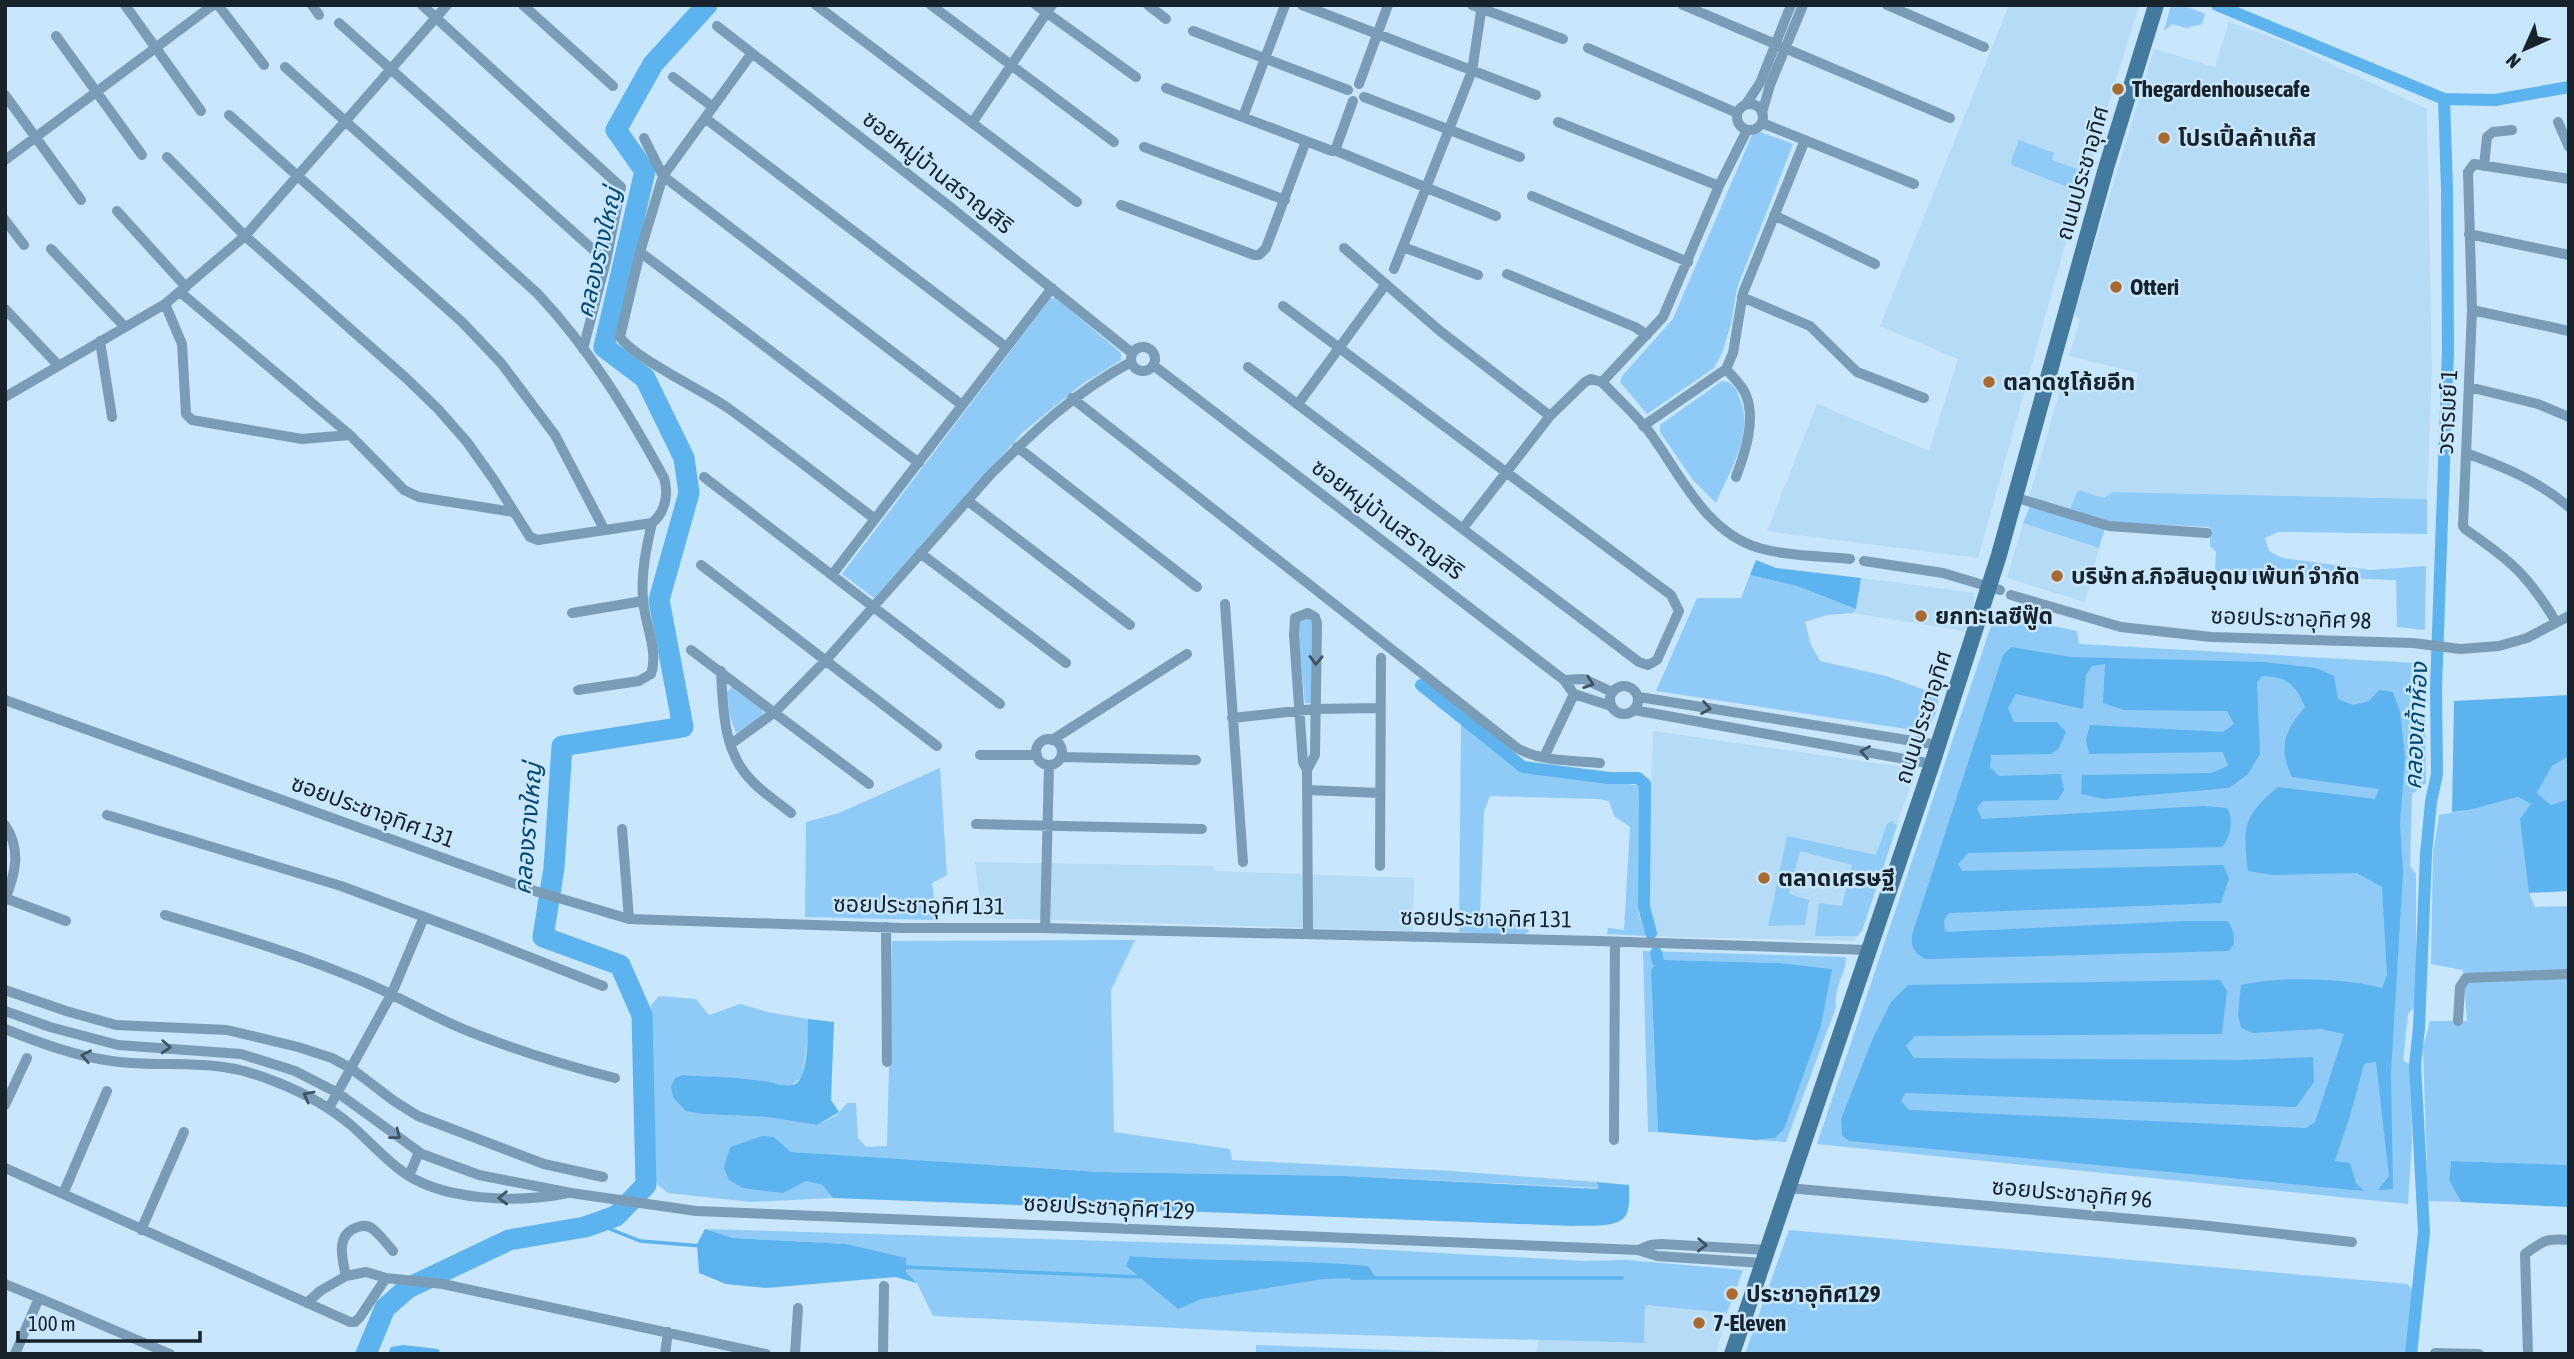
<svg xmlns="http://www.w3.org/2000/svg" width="2574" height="1359" viewBox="0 0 2574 1359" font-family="'Asap Condensed','Noto Sans Thai',sans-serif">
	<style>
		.built { fill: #b6dbf6 }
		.green { fill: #8fcbf6; fill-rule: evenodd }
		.water { fill: #5db3ed }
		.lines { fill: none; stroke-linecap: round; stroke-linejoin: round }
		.stream { stroke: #5db3ed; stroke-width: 3.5 }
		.canal { stroke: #5db3ed; stroke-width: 12 }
		.river { stroke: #5db3ed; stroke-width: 21 }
		.minor { stroke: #7a9cb6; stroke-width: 10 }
		.secondary { stroke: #457a9f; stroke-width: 16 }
		.oneway { stroke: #3f5362 }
		.poi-dot { fill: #a86a30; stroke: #c8e6fc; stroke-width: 2.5 }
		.labels { text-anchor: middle; stroke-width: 5; stroke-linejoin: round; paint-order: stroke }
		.poi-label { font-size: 23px; font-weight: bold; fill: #17222a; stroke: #c8e6fc; text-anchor: start }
		.street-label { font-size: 23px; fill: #17222a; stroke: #c8e6fc }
		.water-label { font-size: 24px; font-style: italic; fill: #00486e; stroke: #c8e6fc }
	</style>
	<rect width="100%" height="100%" fill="#c8e6fc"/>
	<!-- built -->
	<path class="built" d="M2009 5H2139L2063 252 1978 558 1767 531 1817 404 1929 451 1958 359 1880 326Z
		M2229 22 2284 42 2427 109 2432 369 2427 499 2113 492 2104 499 2078 490 2070 509 2029 497 2065 373 2135 389 2138 373 2069 356 2080 320 2074 314 2154 49 2215 67Z
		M2023 523 2099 548 2085 602 2007 578Z
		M1861 578 1975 593 1970 621 1965 631 1853 613 1856 609Z
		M1653 731 1916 769 1861 932 1853 941 1646 936Z
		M975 862 1214 866 1215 871 1414 878 1413 931 982 918Z
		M1645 1305 1727 1313 1716 1354H1536L1538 1340 1644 1343Z"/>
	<!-- green -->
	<path class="green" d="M2171 5H2183L2205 14 2202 24 2186 28 2172 24 2164 31Z
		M1760 132 1793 144 1737 288 1731 324 1722 353 1714 368 1647 414 1620 382 1622 376 1673 319 1752 135Z
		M2019 140 2054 153 2052 160 2088 173 2082 193 2012 165 2011 161Z
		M1055 297 1121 353V360L1082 384 1023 432 874 598 842 574 1050 299Z
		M1722 381C1731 382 1735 386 1738 394 1756 431 1731 468 1716 503L1693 480 1660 432V425Z
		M2078 490 2104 498 2113 492 2427 499V534L2278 532 2265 538 2269 551 2282 558 2370 570 2426 566 2425 630 2397 627 2396 580 2215 574 2216 552 2210 546V527L2112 522 2070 509Z
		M2030 506 2105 528 2099 548 2023 523Z
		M1750 575 1797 586 1856 609 1853 613 1827 615 1805 622 1811 645 1820 661 1886 676 1939 695 1936 713 1926 732 1656 691 1697 598H1741Z
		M1995 614 2077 631 2079 644 2416 663 2410 703 2413 722 2425 718 2426 783 2412 794 2410 866 2416 874V1005L2408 1014 2403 1060 2410 1065 2412 1139 2408 1204 1817 1144Z
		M1307 617 1312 622 1311 703H1305L1297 621Z
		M732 687 762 709 763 714 755 723 736 733 730 716 727 692Z
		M1461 722 1519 769 1641 786 1638 912 1646 936 1607 934 1608 928 1624 930 1630 827 1614 816 1609 801 1598 799 1490 796 1484 811 1480 915C1497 924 1516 919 1529 931L1523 936 1459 932Z
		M2569 756V799L2551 805 2537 793 2552 766Z
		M940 768 947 875 932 883 937 920 805 917 806 822 839 813Z
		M2518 797 2532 804 2529 893 2535 907 2569 906V1165L2451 1161 2449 1180 2461 1202 2428 1201 2423 1048 2430 1021H2467L2463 970 2431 964 2433 854 2439 815 2469 810Z
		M1892 821 1897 826 1862 931 1857 936H1815L1819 903 1842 906 1852 865 1800 851 1789 894 1809 900 1805 925 1768 926 1787 836 1876 855 1887 824Z
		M1135 940 1111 990 1114 1132 1230 1149 1232 1160 1452 1171 1596 1182 1599 1188 1344 1176 1100 1172 858 1157 791 1152 774 1137 782 1193 806 1181 822 1185 833 1198 751 1202 668 1193 657 1184 653 1172 651 1005 659 996 696 999 709 1015 740 1004 767 1012 808 1019V1037L802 1077 790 1086 757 1080 683 1075 702 1114 767 1117 817 1125 837 1115 847 1103H856L858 1138 866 1147 887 1146 892 941Z
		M1643 951 1846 957C1846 974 1833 989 1836 1007L1786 1142 1755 1140 1775 1138 1821 1026 1831 969 1780 963 1665 960 1651 971 1658 1132H1648Z
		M705 1229 1349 1248 1585 1261 1626 1260 1743 1270 1727 1313 1645 1305 1644 1343 1256 1332 933 1316 917 1283 906 1272 846 1244 733 1238ZM1131 1256 1375 1278 1324 1279 1202 1299 1178 1308 1126 1266Z
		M1789 1230 2407 1284 2414 1291 2407 1354H1745Z
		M1256 1345 1500 1354H1256Z"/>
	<!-- water -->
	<path class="water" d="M1756 560 1776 568 1861 578 1856 609 1797 586 1750 575Z
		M2011 647 2071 657 2264 662 2316 668 2334 676 2338 699 2353 705 2369 701 2379 690 2393 692 2400 712 2405 758 2400 823 2403 872 2391 1073 2393 1189 2378 1190 2389 1176 2376 1062 2364 1064 2350 1116 2335 1161 2350 1163 2356 1183 2364 1191 1849 1141 1842 1135 1841 1119 1873 1038 1891 1002 1908 985 2220 980 2227 991 2222 1034 1915 1036 1906 1046 1914 1058 2241 1060 2313 1057 2314 1082 2296 1107 1905 1093 1901 1101 1909 1110 2306 1128 2315 1122 2344 1034 2321 1029 2252 1033 2241 1028 2238 1015 2241 985C2277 976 2346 978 2382 988L2387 975 2382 887 2357 873 2273 875 2248 871C2243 827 2242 817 2278 787L2375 799 2379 789 2292 777C2277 747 2286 729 2305 707 2295 684 2288 677 2262 676L2257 683 2260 754 2248 774 2229 788 2104 799 2081 794 2082 775 2211 773 2228 766 2223 752 2089 754 2086 740 2090 725 2223 732 2234 724 2227 711 2124 710 2103 703 2105 664 2092 666 2086 675 2083 709 2016 694 2008 708 2014 722H2057L2066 732 2059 748 2052 754 1991 755 1990 767 1999 776 2061 774 2064 790 2058 800 1983 801 1977 808 1982 819 2203 806 2227 808C2234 820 2231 836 2222 847L1968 853 1958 864 1962 871 2223 865 2229 878 2221 903 1949 913 1944 920 1945 932 2186 921H2228L2233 931 2234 944 2229 951 1925 959C1914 953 1911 947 1912 935L2003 655Z
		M2569 695V756L2552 766 2537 793 2551 805 2569 799V891L2529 893 2520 819 2531 804 2518 797 2469 810 2452 812 2454 701Z
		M1665 960 1780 963 1832 969 1821 1026 1784 1129 1775 1138 1755 1140 1658 1132 1651 971 1658 961Z
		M808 1019 834 1022 831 1100 839 1112 817 1125 767 1117 702 1114 686 1111 673 1097 671 1087 675 1078 683 1075C712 1077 742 1077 770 1082 778 1084 790 1088 797 1083 808 1074 808 1033 808 1019Z
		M762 1136 774 1137 791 1152 1100 1172 1344 1176 1597 1189 1599 1187 1596 1182 1629 1185C1629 1193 1630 1205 1627 1213 1621 1229 1588 1225 1574 1226L833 1198 822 1185 806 1181 783 1193 743 1188 729 1180 724 1168 730 1147Z
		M2451 1161 2569 1165V1207L2461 1202 2449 1180Z
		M705 1229 733 1238 846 1244 906 1258V1272L917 1283 895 1277 766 1288 726 1284 699 1273 697 1244Z
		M1130 1256C1209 1262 1289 1259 1368 1266L1376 1278 1324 1279 1202 1299 1178 1309 1126 1266Z
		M403 1345 438 1349 441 1354H388L391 1347Z"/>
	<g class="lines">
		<!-- stream -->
		<path class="stream" d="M595 1223 640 1241 702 1246
			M904 1267 1141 1277
			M1352 1278H1622"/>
		<!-- canal -->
		<path class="canal" d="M2217 5 2444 99 2495 100 2569 87
			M1421 685 1523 767 1609 778H1638L1645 784 1644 907 1651 933
			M1656 953 1658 961
			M2411 1354 2424 1232 2415 1065 2419 1028 2426 854 2431 802 2437 774 2436 688 2448 351 2447 189 2444 99"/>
		<!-- river -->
		<path class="river" d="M366 1354 385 1308 408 1288 509 1240 585 1227 616 1216 646 1185 642 1015 620 965 543 937 554 868 562 746 683 727 659 600 689 493 684 458 645 378 604 347 645 171 616 130 653 64 707 5"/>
		<!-- minor -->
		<path class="minor" d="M125 5 201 111
			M218 5 264 65
			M312 5 319 15
			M422 5 621 187 606 261 583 349
			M523 5 613 86
			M816 5 1077 202
			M931 5 1114 142
			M1036 5 1136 77
			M1148 5 1166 19
			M1302 5 1536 95
			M1472 5 1563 39
			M1683 5 1950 118
			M1887 5 1984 47
			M339 23 606 261
			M717 26 949 206 1132 353
			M1193 31 1348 90
			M56 36 142 155
			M1588 48 1737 113
			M752 53 663 176 640 252 620 337C634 358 704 391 728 408 778 444 826 482 875 519
			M673 77 713 107
			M1359 84 1388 5
			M1166 88 1332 151 1336 148 1353 101
			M5 95 81 200
			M1364 97 1520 157
			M1737 117a13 13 0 1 1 26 0a13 13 0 1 1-26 0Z
			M1746 104 1760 83 1791 5
			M1762 113 1770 85 1803 5
			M229 115 462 322 501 363 555 435 604 529
			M1243 117 1285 5
			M705 118 1006 347
			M1558 122 1719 186
			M2558 122 2569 147
			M972 123 1052 5
			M1762 123 1914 184
			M1747 130 1719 186 1663 317 1602 382C1618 399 1636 415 1650 433 1681 475 1705 532 1759 548 1788 556 1820 556 1850 559
			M644 138 663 176 962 405
			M1144 147 1285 200
			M1334 150 1496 216
			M167 157 245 236 406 378 438 409 467 442 494 480 530 537 538 540 652 523C665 513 669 494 664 478 628 412 589 348 537 293L285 67
			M5 160 213 5
			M2484 166 2487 137 2493 132 2512 130
			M1532 196 1688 262
			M1121 205 1254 255H1259L1266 248 1306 141
			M117 211 186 287
			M1774 215 1875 264
			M5 220 24 245
			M2469 234 2569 255
			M1403 247 1478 275
			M1344 248 1440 331 1550 416
			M51 249 124 326
			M640 252 919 463
			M1394 269 1472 71 1482 5
			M1507 274 1635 327 1647 335
			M180 292 350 435 404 490 419 497 513 512
			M1742 297 1810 326 1857 372 1924 398
			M165 304 182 344 186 414 192 420 302 439 350 435
			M5 309 58 365
			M2472 310 2569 331
			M100 341 112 417
			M1131 359a12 12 0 1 1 24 0a12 12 0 1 1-24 0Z
			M1153 365 1564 680 1574 694 1611 706
			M1248 367 1639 662 1648 665 1657 660 1679 611 1671 595 1283 306
			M1726 369C1733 377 1742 385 1746 395 1756 420 1745 453 1736 477
			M2469 387 2538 404 2569 417
			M5 397 165 304 245 236 447 5
			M1072 398 1517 748C1541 762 1573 760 1600 763
			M1298 404 1386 284
			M1643 426 1726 369 1733 353 1743 293 1805 140
			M1017 447 1197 587
			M2466 453C2504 467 2537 480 2569 507
			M704 477 1000 704
			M2014 497 2109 526 2207 533
			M968 501 1130 625
			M1463 528 1550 416 1585 382 1591 379 1602 382
			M920 553 1066 663
			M1864 561 1943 573 2000 590
			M701 565 937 746
			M832 575 1052 288
			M2011 595 2121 627 2211 637 2413 643 2460 649 2499 646 2527 638 2569 616
			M1225 604 1243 862
			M572 613 643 601
			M2556 622C2528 575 2510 560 2465 529L2463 526 2472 310 2468 172 2474 164 2569 179
			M691 650 869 784
			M721 671C723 708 723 753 752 781 763 793 778 802 791 813
			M1564 680 1584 679 1612 692
			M1610 700a14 14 0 1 1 28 0a14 14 0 1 1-28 0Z
			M578 690 639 681 651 674C659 651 644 622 643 599 641 573 646 549 652 523
			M1639 697 1938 745
			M5 700 535 891 629 919 903 928H1041L1597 941 1869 950
			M1634 710 1932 764
			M1232 718 1315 709 1380 708
			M1036 752a13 13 0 1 1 26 0a13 13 0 1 1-26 0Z
			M1052 740 1187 654
			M731 744 775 712 827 659 991 474C1035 430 1075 392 1131 362
			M980 755H1037
			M1062 757 1196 760
			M1544 757 1574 694
			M1307 770 1315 755 1317 623 1315 617 1308 613 1295 618 1294 635 1303 762 1307 770 1308 934
			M1308 790 1380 793
			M107 815 341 886 481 938 603 986
			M976 824 1202 829
			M5 825C22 850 15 874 5 900
			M622 829 629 919
			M1380 866 1381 658
			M5 898 66 921
			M165 915C228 934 292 952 352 977 394 993 431 1017 473 1033 519 1051 567 1066 615 1078
			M886 927 887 1062
			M1045 928 1049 766
			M5 990 66 1011 116 1025 227 1030 298 1047 332 1058 352 1069 394 1101 418 1116 544 1164 603 1177
			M5 1011 50 1027 118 1045 241 1054 295 1071 338 1093 422 1154 479 1175 571 1193 696 1211 1638 1250 1657 1256 1763 1263
			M2458 1021 2460 987 2466 978 2569 974
			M5 1029C40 1043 75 1056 112 1061 150 1067 190 1061 229 1068 246 1070 263 1077 279 1083 306 1094 330 1107 352 1126 368 1140 382 1156 399 1169 440 1202 519 1203 568 1193
			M5 1105 27 1058
			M329 1108 392 993 424 917
			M1614 1140 1615 942
			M5 1168 350 1322H355L360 1317 386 1278
			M409 1176 419 1152
			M1788 1188 2200 1225 2352 1242
			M63 1194 107 1091
			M141 1230 184 1132
			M1638 1250 1650 1245 1661 1244 1767 1250
			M346 1276C342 1258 335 1234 358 1227 364 1225 370 1226 374 1230 381 1236 387 1244 393 1251
			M5 1284 39 1298 15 1354
			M39 1298 170 1354
			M307 1303 320 1291 346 1276 366 1272 386 1278 443 1284 766 1354
			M2435 1353 2479 1354
			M665 1354 668 1332
			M795 1354 798 1308
			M883 1354 884 1286
			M2528 1354 2525 1254C2543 1241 2546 1238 2569 1240"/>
		<!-- secondary -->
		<path class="secondary" d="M1732 1354 1932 764 1999 555 2106 168 2156 5"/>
	</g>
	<!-- one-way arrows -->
	<defs><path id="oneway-chevron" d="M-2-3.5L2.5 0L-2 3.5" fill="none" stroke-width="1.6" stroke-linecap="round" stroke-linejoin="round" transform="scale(1.75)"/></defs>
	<g class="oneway">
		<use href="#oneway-chevron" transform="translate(1316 660) rotate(91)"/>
		<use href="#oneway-chevron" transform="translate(1589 683) rotate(19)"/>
		<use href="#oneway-chevron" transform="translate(1706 708) rotate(9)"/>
		<use href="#oneway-chevron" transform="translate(1865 752) rotate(-170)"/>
		<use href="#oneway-chevron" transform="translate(166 1047) rotate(3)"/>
		<use href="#oneway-chevron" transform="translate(86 1056) rotate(-169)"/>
		<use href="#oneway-chevron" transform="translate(308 1096) rotate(-152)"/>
		<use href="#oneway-chevron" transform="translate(396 1135) rotate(38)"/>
		<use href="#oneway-chevron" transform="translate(503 1198) rotate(178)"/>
		<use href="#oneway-chevron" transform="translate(1702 1245) rotate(2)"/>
	</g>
	<!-- markers -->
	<g class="poi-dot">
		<circle cx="2118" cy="89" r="7"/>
		<circle cx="2164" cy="138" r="7"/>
		<circle cx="2116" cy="287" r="7"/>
		<circle cx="1989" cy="382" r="7"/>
		<circle cx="2057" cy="576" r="7"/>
		<circle cx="1921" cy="616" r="7"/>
		<circle cx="1764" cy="878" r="7"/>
		<circle cx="1732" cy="1294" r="7"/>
		<circle cx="1699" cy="1323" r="7"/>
	</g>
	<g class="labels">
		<!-- poi labels -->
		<g class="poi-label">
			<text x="2132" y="97">Thegardenhousecafe</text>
			<text x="2178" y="146">โปรเปิ้ลค้าแก๊ส</text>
			<text x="2130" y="295">Otteri</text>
			<text x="2003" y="390">ตลาดซุโก้ยอีท</text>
			<text x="2071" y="584">บริษัท ส.กิจสินอุดม เพ้นท์ จำกัด</text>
			<text x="1935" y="624">ยกทะเลซีฟู๊ด</text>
			<text x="1778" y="886">ตลาดเศรษฐี</text>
			<text x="1746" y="1302">ประชาอุทิศ129</text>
			<text x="1713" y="1331">7-Eleven</text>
		</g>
		<!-- street labels -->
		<g class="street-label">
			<text transform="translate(938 172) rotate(38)" y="8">ซอยหมู่บ้านสราญสิริ</text>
			<text transform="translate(2082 173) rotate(-74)" y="8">ถนนประชาอุทิศ</text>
			<text transform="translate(2447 412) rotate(-87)" y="8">วรารมย์ 1</text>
			<text transform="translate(1388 519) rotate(37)" y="8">ซอยหมู่บ้านสราญสิริ</text>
			<text transform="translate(2291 618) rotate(2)" y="8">ซอยประชาอุทิศ 98</text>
			<text transform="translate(1923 717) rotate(-72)" y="8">ถนนประชาอุทิศ</text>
			<text transform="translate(373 811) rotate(20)" y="8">ซอยประชาอุทิศ 131</text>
			<text transform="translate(919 905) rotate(1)" y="8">ซอยประชาอุทิศ 131</text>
			<text transform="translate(1486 918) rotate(1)" y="8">ซอยประชาอุทิศ 131</text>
			<text transform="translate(2072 1193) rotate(5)" y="8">ซอยประชาอุทิศ 96</text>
			<text transform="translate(1109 1207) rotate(3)" y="8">ซอยประชาอุทิศ 129</text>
		</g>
		<!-- water labels -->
		<g class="water-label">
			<text transform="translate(599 253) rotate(-77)" y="8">คลองรางใหญ่</text>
			<text transform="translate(2416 726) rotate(-87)" y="8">คลองเก้าห้อง</text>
			<text transform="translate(528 829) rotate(-85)" y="8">คลองรางใหญ่</text>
		</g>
	</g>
	<!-- border -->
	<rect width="2574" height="1359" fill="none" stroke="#17222a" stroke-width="14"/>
	<!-- north arrow -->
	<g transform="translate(2525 49) rotate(225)" stroke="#c8e6fc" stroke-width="5" paint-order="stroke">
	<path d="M0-5L12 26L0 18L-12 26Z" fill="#17222a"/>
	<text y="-10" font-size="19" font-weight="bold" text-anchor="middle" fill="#17222a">N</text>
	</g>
	<!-- scale -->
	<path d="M18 1331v10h182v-10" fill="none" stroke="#17222a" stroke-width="3.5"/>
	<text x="28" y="1331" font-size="21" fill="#17222a" stroke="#c8e6fc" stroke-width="5" paint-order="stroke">100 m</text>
</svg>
